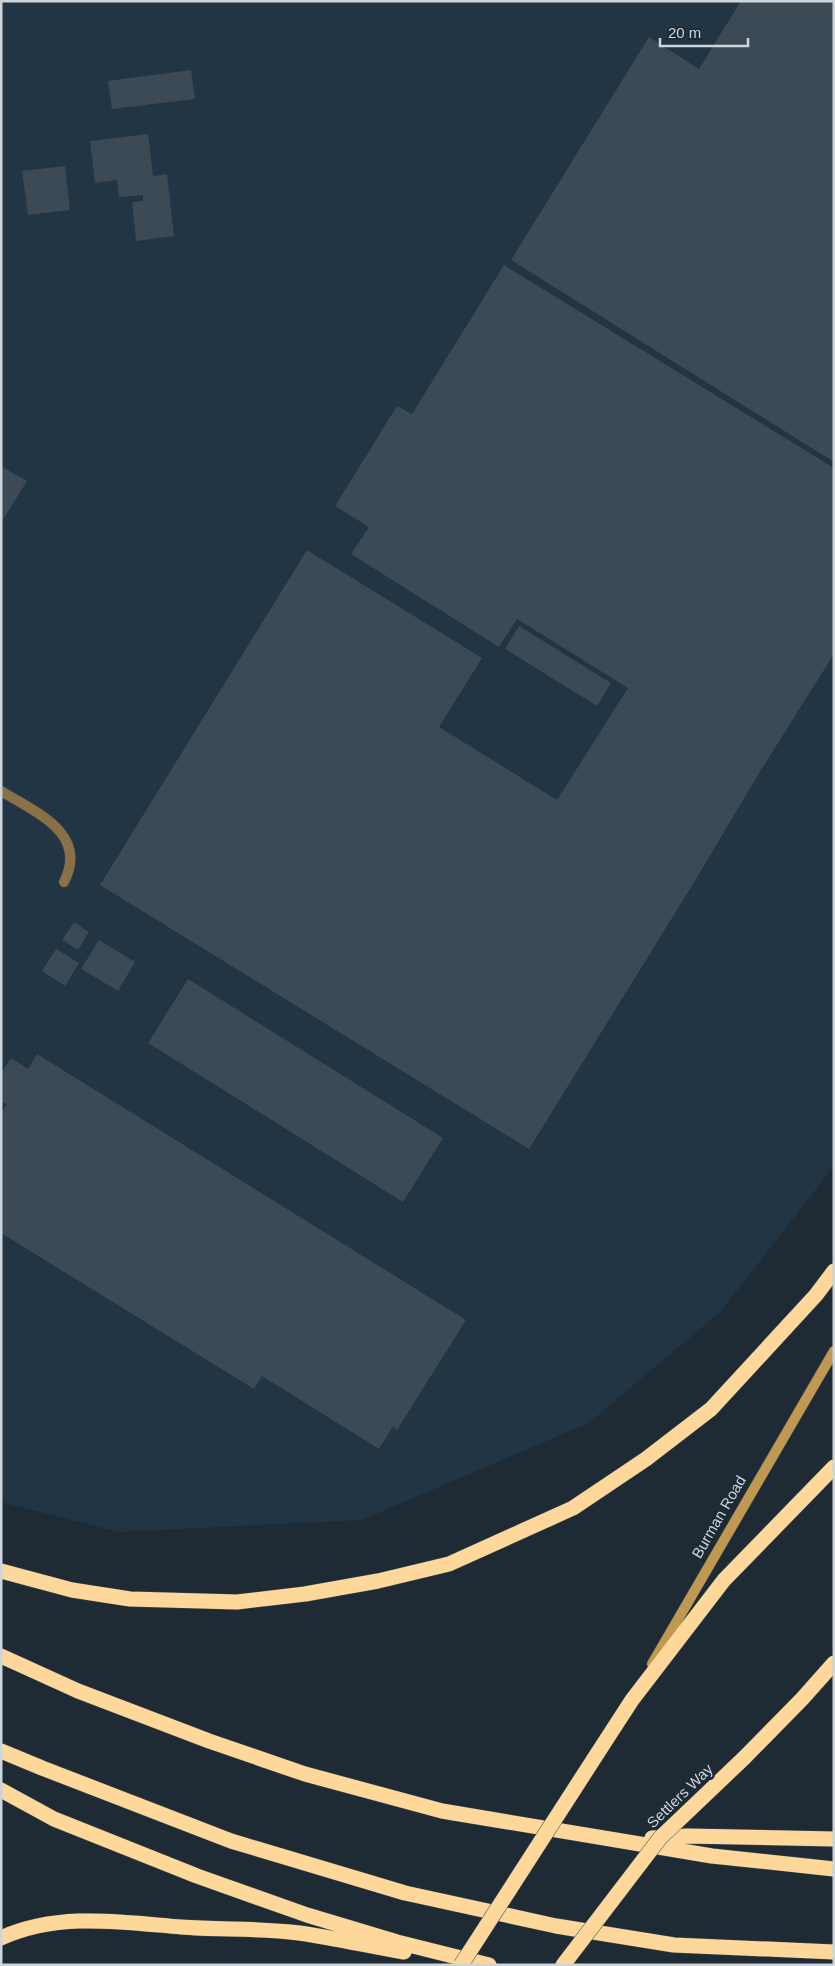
<svg xmlns="http://www.w3.org/2000/svg" width="835" height="1966" viewBox="0 0 835 1966" font-family="Arial,sans-serif">
	<style>
		.built { fill: #223544 }
		.building { fill: #3c4a55 }
		.lines { fill: none; stroke-linecap: round; stroke-linejoin: round }
		.service-casing { stroke: #3a4650; stroke-width: 11 }
		.secondary-casing { stroke: #3a4650; stroke-width: 11 }
		.motorway-casing { stroke: #3a4650; stroke-width: 16 }
		.service { stroke: #897046; stroke-width: 10 }
		.secondary { stroke: #c19852; stroke-width: 10 }
		.motorway { stroke: #fed89a; stroke-width: 15 }
		.motorway-bridge-casing { stroke: #3a4650; stroke-width: 16; stroke-linecap: butt }
		.motorway-bridge { stroke: #fed89a; stroke-width: 15 }
		.labels { text-anchor: middle; stroke-width: 5; stroke-linejoin: round; paint-order: stroke }
		.street-label { font-size: 15px; fill: #ccd4dc; stroke: #1e2b35 }
	</style>
	<rect width="100%" height="100%" fill="#1e2b35"/>
	<!-- built -->
	<path class="built" d="M1 1H834V1166L721 1311 589 1423 362 1520 118 1532 1 1502Z"/>
	<!-- building -->
	<path class="building" d="M741 1H834V462L511 260 649 37 699 69Z
		M191 70 195 99 112 109 108 81Z
		M148 134 153 176 167 174 174 236 136 241 132 202 143 201V195L119 197 117 180 95 183 90 141Z
		M65 166 70 210 28 215 22 171Z
		M504 265 834 468V654L761 770 693 884 529 1149 100 885 307 550 482 658 439 727 557 800 628 688 517 619 499 647 351 554 369 527 335 506 397 406 412 414Z
		M1 466 27 481 1 523Z
		M519 626 611 683 597 706 505 649Z
		M74 922 89 932 78 950 62 940Z
		M99 940 135 962 118 991 81 969Z
		M56 949 79 963 65 986 42 971Z
		M188 979 443 1138 403 1202 148 1043Z
		M37 1054 466 1320 397 1430 393 1426 379 1449 262 1376 254 1389 1 1233V1113L7 1104 1 1101V1073L11 1058 28 1069Z"/>
	<g class="lines">
		<defs>
			<path id="service" d="M1 791C35 812 89 833 64 882"/>
			<path id="secondary" d="M652 1664 834 1351"/>
			<path id="motorway" d="M1 1571 72 1590 130 1599 237 1602 305 1594 378 1581 449 1564 573 1508 646 1459 711 1409 816 1295 834 1271
				M1 1656 78 1691 209 1741 305 1774 442 1811 712 1856 834 1869
				M1 1751 42 1768 231 1841 405 1893 556 1926 674 1945 834 1952
				M597 1754 632 1700 724 1580 834 1467
				M744 1758 802 1699 834 1663
				M1 1790 54 1819 197 1876 307 1915 397 1942 489 1965
				M652 1838 687 1836 834 1839
				M1 1938C58 1912 121 1922 181 1927 220 1930 260 1928 299 1933 334 1938 369 1946 404 1952"/>
		</defs>
		<!-- service casing -->
		<use href="#service" class="service-casing"/>
		<!-- secondary casing -->
		<use href="#secondary" class="secondary-casing"/>
		<!-- motorway casing -->
		<use href="#motorway" class="motorway-casing"/>
		<!-- service -->
		<use href="#service" class="service"/>
		<!-- secondary -->
		<use href="#secondary" class="secondary"/>
		<!-- motorway -->
		<use href="#motorway" class="motorway"/>
		<defs>
			<path id="motorway-bridge" d="M461 1965 597 1754
				M563 1965 660 1838 744 1758"/>
		</defs>
		<!-- motorway-bridge casing -->
		<use href="#motorway-bridge" class="motorway-bridge-casing"/>
		<!-- motorway-bridge -->
		<use href="#motorway-bridge" class="motorway-bridge"/>
	</g>
	<g class="labels">
		<!-- street labels -->
		<g class="street-label">
			<text transform="translate(719 1517) rotate(-60)" y="5">Burman Road</text>
			<text transform="translate(680 1796) rotate(-44)" y="5">Settlers Way</text>
		</g>
	</g>
	<!-- border -->
	<rect width="835" height="1966" fill="none" stroke="#ccd4dc" stroke-width="5"/>
	<!-- scale -->
	<path d="M660 38v8h88v-8" fill="none" stroke="#ccd4dc" stroke-width="2.5"/>
	<text x="668" y="38" font-size="15" fill="#ccd4dc" stroke="#1e2b35" stroke-width="4" paint-order="stroke">20 m</text>
</svg>
